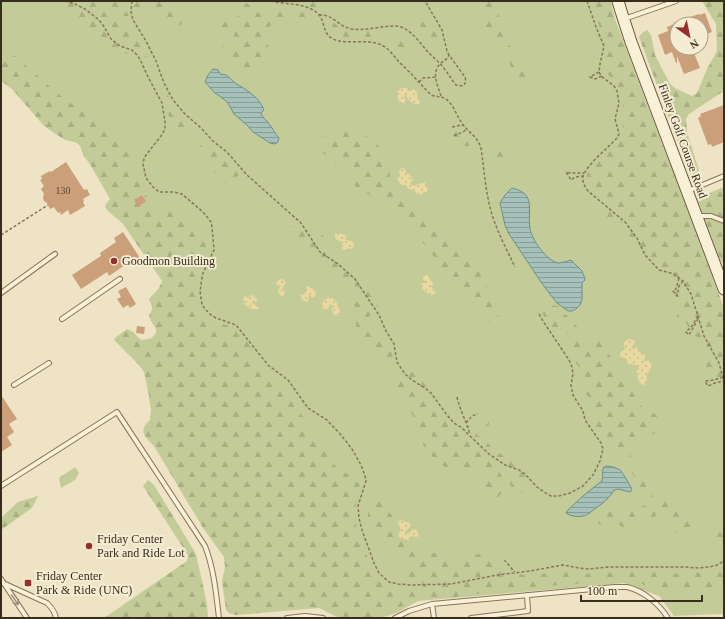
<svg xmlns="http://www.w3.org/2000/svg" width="725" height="619" viewBox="0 0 725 619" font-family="'Times New Roman',serif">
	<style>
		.green { fill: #c3cc98 }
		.forest { fill: url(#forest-firs) }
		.sand { fill: url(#sand-dots) }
		.water { fill: url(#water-rules); stroke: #6d8f88 }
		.building { fill: #cb9f7a }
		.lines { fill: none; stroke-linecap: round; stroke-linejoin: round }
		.lane-casing { stroke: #88755b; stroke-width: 6 }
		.secondary-casing { stroke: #6a563e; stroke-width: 13 }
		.path { stroke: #88755b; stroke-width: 1.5; stroke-dasharray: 3 2; stroke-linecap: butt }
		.lane { stroke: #f8f0d7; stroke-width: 4 }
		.secondary { stroke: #f8f0d7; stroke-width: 11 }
		.oneway { stroke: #988e7a }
		.poi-dot { fill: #962f2b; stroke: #f5edd3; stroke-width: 1.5 }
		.labels { text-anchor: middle; stroke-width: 4; stroke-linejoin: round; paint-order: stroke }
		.number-label { font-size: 10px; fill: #5d4935 }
		.street-label { font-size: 12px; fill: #382c1e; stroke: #f5edd3 }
		.poi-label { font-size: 12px; fill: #382c1e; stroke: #f5edd3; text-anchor: start }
	</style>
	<defs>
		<pattern id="forest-firs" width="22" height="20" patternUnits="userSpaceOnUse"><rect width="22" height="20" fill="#c3cc98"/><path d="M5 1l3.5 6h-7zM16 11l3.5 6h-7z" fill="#a8af83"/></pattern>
		<pattern id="sand-dots" width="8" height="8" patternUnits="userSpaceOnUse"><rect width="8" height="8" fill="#e9d9a1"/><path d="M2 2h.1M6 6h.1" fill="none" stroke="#c9ba8a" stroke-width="1.8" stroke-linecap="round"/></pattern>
		<pattern id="water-rules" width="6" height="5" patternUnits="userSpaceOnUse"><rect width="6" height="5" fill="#a6c1ba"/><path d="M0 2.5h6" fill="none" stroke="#889d97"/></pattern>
	</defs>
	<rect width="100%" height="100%" fill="#eee3c4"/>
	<!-- green -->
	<path class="green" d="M1 1H608L642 101 673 171 724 317V614L674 616 659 596 624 583 418 601C405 608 390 618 375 618L104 155 1 62Z"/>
	<!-- forest -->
	<path class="forest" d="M61 1H171L184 19V22L179 26 172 27 161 14 153 8H150L138 16H123L157 75H154L147 68 128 54 125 53 116 58 113 57 84 22 75 18Z
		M238 1H244L259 13C275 9 287 7 302 12 306 7 309 1 316 1L319 4 309 17 303 18 293 16 273 21 263 37 270 49 269 60 242 70C227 63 220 57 211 43L215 41 229 50H232L235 49 234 33 228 29 214 31 210 28 214 23 228 22 238 16 241 10 238 4Z
		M481 1H490L498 13 508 43 524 65 527 71 528 90 521 88C518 80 515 72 510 65 507 60 502 55 499 50 488 36 481 18 481 1Z
		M593 1H611L615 19 724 308V394C720 388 710 387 709 380L718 373 717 369 714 367 708 368 705 366 703 360 705 358 710 359 713 358 712 354 700 339 692 334 686 323 680 320 677 317V311L680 306V303L670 286 641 254 634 255 632 249 628 229 623 223H614L599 214 605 200 588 183 587 174 600 160 615 147 622 136 624 113 621 91 611 77 603 70 609 48 596 18Z
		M702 1H724V91L689 114 686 119 687 132 701 177H691L639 37 642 33 647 30 651 35 655 55 670 84 675 88 692 96 697 93 707 69 717 51 716 24Z
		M329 19 339 27 346 30 373 31 379 34 392 45H395V38C411 32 413 49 408 60H402L388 46 372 37H344L331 34 327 30 326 23Z
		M422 22 429 23C434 30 444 43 443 52L441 54C424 49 424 40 420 25Z
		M1 47 15 56 63 98 98 122 128 154 142 189 148 198 159 210 175 204 205 243 207 249 200 269 194 291 199 307 211 321 227 325 240 332 252 349 259 364 267 371 272 373 288 393 296 408 310 426 327 455 333 463 340 471 346 473 360 484C358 496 354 508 355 521 356 528 360 537 363 544 368 558 372 575 385 584 390 587 395 588 400 589 408 591 417 592 425 591L421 583C409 582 407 583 403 571L405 568 408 569H419L408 562 397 557 391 551 387 546 382 533 368 518V515L369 498 373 497 381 501 392 516 395 521 396 535 397 537 409 547H419L442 556 462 557 479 554 484 555 489 559 523 575 563 572 596 574 633 570 663 573 688 574 711 571 720 569 724 566V591L692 592 659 591 642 584 621 579 587 583 519 588 456 597 426 599 405 605 376 618H339L319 608 237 615C231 614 229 614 226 610L222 581 225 567 224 557 203 528 154 446C144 436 138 431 150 420L151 410 149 399V396L144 372 139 365 116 342 114 339 116 337 127 329 133 332 140 339 143 340 152 338 156 333V329L151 321 149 315 152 310V307L149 299 159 288 162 281 123 224C117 218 110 214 105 207L106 204 110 199 91 166 84 156 80 146 77 143 63 139 44 126 12 89 1 81Z
		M158 87 163 89C173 103 190 121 190 139L203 147 210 148 219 154 226 161 238 170 239 173 238 176 235 177 227 183 224 182 212 171 204 158 188 149 171 124 167 108Z
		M451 124 472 138 473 145C459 150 455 136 449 127Z
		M346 127 360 132 377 144 387 156 391 181 403 199 416 209 428 214 436 224 438 231 473 257 490 292 499 318 497 330 449 285 438 262 407 223 367 193 357 189 346 171 321 151 316 141 321 137 336 136Z
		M503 147 509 148V158L505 162C496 160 491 155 485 148L495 149Z
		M724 187V261L721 262 697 198Z
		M297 224 306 233 317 231C333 243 341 261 356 275 361 279 375 285 378 292 381 300 376 308 372 315L364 319 363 323C370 337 373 338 388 340L397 371 413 372 418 367 424 370 430 395 449 423 458 430C461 428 465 427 468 426 475 422 481 413 489 418V425L477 432V435L486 440 494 451 533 468 526 485 528 492 525 493 512 491 506 469 501 466 498 468C499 473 502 476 504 481 507 490 498 497 492 504L489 502 482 473 470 467 455 473 446 467 438 464 423 445V443L433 439 432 436 418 428 408 405 399 396 394 389 397 380 379 355 372 350 357 331 356 324V314L352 294 360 301 364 302 366 299 355 286 339 280 325 259 307 248 294 239 290 230 294 225Z
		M541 301 548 305 559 306 564 314 571 318 574 323 587 339 590 338 598 332 603 336 605 342 602 346 617 364 622 375 642 407 647 411 658 415 663 421 662 427 658 432 639 440 630 452 631 461 652 494 653 498 650 499 644 496 636 483 633 474 621 459 616 446 604 437 593 423 590 410 591 407 597 404 581 390V387L584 383 586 378 565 346 566 341 569 337 564 329 555 333 542 313 540 303Z
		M75 467 79 473 75 480 61 488 59 478Z
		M148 480 154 485 196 554 207 604 208 618H104L187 561 188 555 143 486Z
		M38 496 32 508 1 530V518L18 502Z
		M662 497 683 508 687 514 688 520 694 524C691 532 683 532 676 533L662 516 657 514 652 519 651 522C647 523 645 521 642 522 636 523 632 528 628 532L617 523 607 526 603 524 600 525 598 522 600 518 608 512 632 509 650 504 659 498Z
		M716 528 724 530V550C718 545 715 536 716 528Z"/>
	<!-- sand -->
	<path class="sand" d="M401 88H407L408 91H411L413 89C419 93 416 94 418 98 418 100 419 101 420 102L419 104C411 105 410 100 405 95L404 97 406 102V103H403L398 100 397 92Z
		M401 168H404L406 172 410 175 413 180 410 183V184L413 186 425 182V186L428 189 426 192H424L420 195C416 195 416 193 414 191 410 189 408 189 406 185 401 185 400 185 397 179L400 176 399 171Z
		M335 233H336L343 234 346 236 347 237 345 238 346 240 352 241 354 243 353 248 351 249 349 248 346 250H343L341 245 344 242C338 241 334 239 335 233Z
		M427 275 429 277 430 280 434 283 431 287 434 290 436 293 432 295H430L428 293C424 292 420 287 422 283H427L422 278 424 276Z
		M281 279 284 280 286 283 283 287C283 290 287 294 282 296H281L278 292 280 286H277L276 284 277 281Z
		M307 286 315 290 316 293 315 297 313 298 311 297 310 295H309L308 301 307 302 302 300 300 293 304 294 306 292V287Z
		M250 295H251L257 298V301L255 302 253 301 252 303 259 307 258 309H251L244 304 245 302 243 299 245 296 248 298Z
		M329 297C337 299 338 305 340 312L337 316C333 315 332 311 331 308L335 307 334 306 329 304V308L325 310 322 307V303Z
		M629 339 633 340 635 341V343L632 346V348L634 349 637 346 638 351 645 355 644 362 648 360 651 364V370C647 373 646 375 647 380L644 385 641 384 637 377 638 374 636 371 639 369 637 365 628 364 626 358H621L620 356 621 352 625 349 624 345V342Z
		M401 520 410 523 411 525 408 529 405 531V534L409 533 411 531 415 529 417 531 419 535 417 537 411 536 408 540 400 538 398 534 401 530 398 522Z"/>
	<!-- water -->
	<path class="water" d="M213 69 218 70 220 74C230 75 228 77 235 83 247 90 259 97 264 110L261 113C263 119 266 119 269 124 273 128 274 133 279 138L278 142 275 144 270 143 253 132 248 126 234 114 228 103 221 97 215 93 205 82 208 75Z
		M512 188C537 194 527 210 530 228 531 239 547 261 558 263 562 263 567 261 571 260L582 271 584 276 585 280 582 283V300L580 305 577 308 572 311H568L557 303 553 298 541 282 509 234 505 225 500 203 505 195Z
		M606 466C610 466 618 468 621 471 622 472 632 488 632 490L630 492 618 489 614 490C610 498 603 503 596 508 593 510 591 512 588 514 582 518 572 517 566 513L568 510 584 495 602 481C603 476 602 473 603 468Z"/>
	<!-- building -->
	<path class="building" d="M705 13 712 32 701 36V24H677V48H692L700 68 684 74 677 56V63H676L672 52 665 55 658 35 668 31 667 27 674 24 673 23 699 14V15Z
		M724 105V142L712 147 711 144 708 145 698 118 701 116 700 114Z
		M66 162 84 190 87 189 90 195 83 199 84 201 83 202 85 206 70 215 68 210 61 215 60 212 58 213 54 207 50 209 47 203 44 201 43 198 44 194 41 189 44 186 40 180 42 179 41 176 50 171 51 172Z
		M142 195 146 201 138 207 134 200Z
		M123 232 140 258 126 267 125 265 109 276 107 272 81 289 72 275 101 256 100 253 116 242 114 238Z
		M126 287 136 304 130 308 128 305 123 308 117 299 121 297 118 291Z
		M137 326 145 327 144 334 136 333Z
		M1 395 17 419 9 424 14 432 7 437 12 445 1 452Z"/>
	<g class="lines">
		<defs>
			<path id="lane" d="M624 19 676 1
				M688 191 724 176
				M697 216H711L724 221
				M1 293 55 254
				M62 319 120 279
				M14 385 49 363
				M1 486 117 412 205 546C214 569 216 593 219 618
				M1 579 27 618
				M3 583 47 603C52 608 55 612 56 618
				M432 604 434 618
				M287 618 305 616 323 618
				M395 618 409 611 432 604 614 587C619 587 623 587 627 587 644 591 659 604 668 618
				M471 618 528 611 527 595"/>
			<path id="secondary" d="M618 1 621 11 631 42 724 289"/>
		</defs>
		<!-- lane casing -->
		<use href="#lane" class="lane-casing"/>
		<!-- secondary casing -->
		<use href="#secondary" class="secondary-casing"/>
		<!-- path -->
		<path class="path" d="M65 1 75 4 85 9 99 20 103 25 111 39 120 46 132 50 136 54 140 59 148 77 162 103 165 122V129L161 136 146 155 144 159 143 164 146 178 153 187 159 192H174L182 194 203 212 208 218 211 222 212 227 214 250 203 273 202 278 200 291 202 305 206 310 211 315 216 318 236 325 268 365 288 380 308 408 327 420 341 435 352 449 361 465 365 476 366 481 358 506 359 518 362 530 374 563 379 573 389 582 398 584 412 585 451 584 497 575 530 571 557 566 563 565 579 568 587 569 608 567H684L699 568 709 567 717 565 722 562 724 560
			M132 1 131 11 133 20 146 41 156 61 164 83 173 100 185 114 201 128 214 142 227 152 247 175 301 223 320 252 338 264 355 279 379 315 386 331 394 344 397 362 405 374 412 380 425 388 431 393 447 415 454 423 462 428 470 436 489 454 505 465 519 470 525 474 537 487 544 492 551 496H559L570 493 583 486 593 475 600 461 603 449 601 443 585 420 583 411 573 395 571 385 573 374 572 367 569 360 543 321 538 312
			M271 1C286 5 309 2 320 16 325 24 323 34 333 39 346 45 365 39 379 44 388 47 393 55 399 62 404 67 410 72 414 77 420 83 425 89 431 95 437 97 441 96 446 99 454 105 456 115 462 123 468 133 477 135 481 148 484 168 485 187 490 207 495 228 506 248 515 267
			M587 1 596 27 604 46 600 64 599 72 601 76 614 86 617 91 619 103 615 119 619 134 617 138C609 147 585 166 583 177 582 182 585 187 588 191L625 222 637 238 645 255 659 270 674 274 683 281 691 294 704 336 719 363 724 381
			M319 15C334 14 338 27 352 29 366 31 380 26 395 26 409 26 419 42 428 52 433 57 439 62 443 67 448 73 451 79 456 85L463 86C466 83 466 81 465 77L449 55 447 51 442 30 425 1
			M599 72 590 77 595 79 602 76
			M419 82 423 78 436 77
			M441 96C438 86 431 73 440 64 443 61 447 60 449 55
			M452 127 463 125
			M454 136C458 133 464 133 466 129
			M584 176 575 177 571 180 566 172 570 173H584
			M1 235 48 205
			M679 278 676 289 673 291 677 296 679 286 683 281
			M698 316 692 326 686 332 689 335 698 319
			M723 377 714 380 705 381 708 386 715 383 724 381
			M457 397C460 410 466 421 470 434
			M466 423C470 418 472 415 478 414
			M504 560C508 563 511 569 515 572"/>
		<!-- lane -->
		<use href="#lane" class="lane"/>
		<!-- secondary -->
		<use href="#secondary" class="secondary"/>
	</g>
	<!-- one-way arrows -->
	<defs><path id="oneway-shaft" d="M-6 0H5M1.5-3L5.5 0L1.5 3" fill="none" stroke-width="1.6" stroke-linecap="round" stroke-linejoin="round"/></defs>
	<use class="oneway" href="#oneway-shaft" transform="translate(15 600) rotate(56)"/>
	<!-- markers -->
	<g class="poi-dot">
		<circle cx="114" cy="261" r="4"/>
		<circle cx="89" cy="546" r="4"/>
		<rect x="24" y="579" width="8" height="8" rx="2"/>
	</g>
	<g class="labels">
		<!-- number labels -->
		<g class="number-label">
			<text x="63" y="194">130</text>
		</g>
		<!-- street labels -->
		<g class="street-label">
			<text transform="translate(683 141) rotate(70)" y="4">Finley Golf Course Road</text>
		</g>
		<!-- poi labels -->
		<g class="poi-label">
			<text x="122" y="265">Goodmon Building</text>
			<text x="97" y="543">Friday Center<tspan x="97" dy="14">Park and Ride Lot</tspan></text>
			<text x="36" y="580">Friday Center<tspan x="36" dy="14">Park &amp; Ride (UNC)</tspan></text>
		</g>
	</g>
	<!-- border -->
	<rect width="725" height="619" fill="none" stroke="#382c1e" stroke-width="4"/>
	<!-- north arrow -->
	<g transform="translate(689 36) rotate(147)"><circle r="19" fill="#f5edd3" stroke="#a9a08b"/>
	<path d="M0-3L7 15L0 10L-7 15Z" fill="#962f2b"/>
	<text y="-6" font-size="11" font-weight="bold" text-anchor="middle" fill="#382c1e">N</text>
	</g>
	<!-- scale -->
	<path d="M581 595v6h121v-6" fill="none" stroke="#382c1e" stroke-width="2"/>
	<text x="587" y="595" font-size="12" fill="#382c1e" stroke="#f5edd3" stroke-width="3" paint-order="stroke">100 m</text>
</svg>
